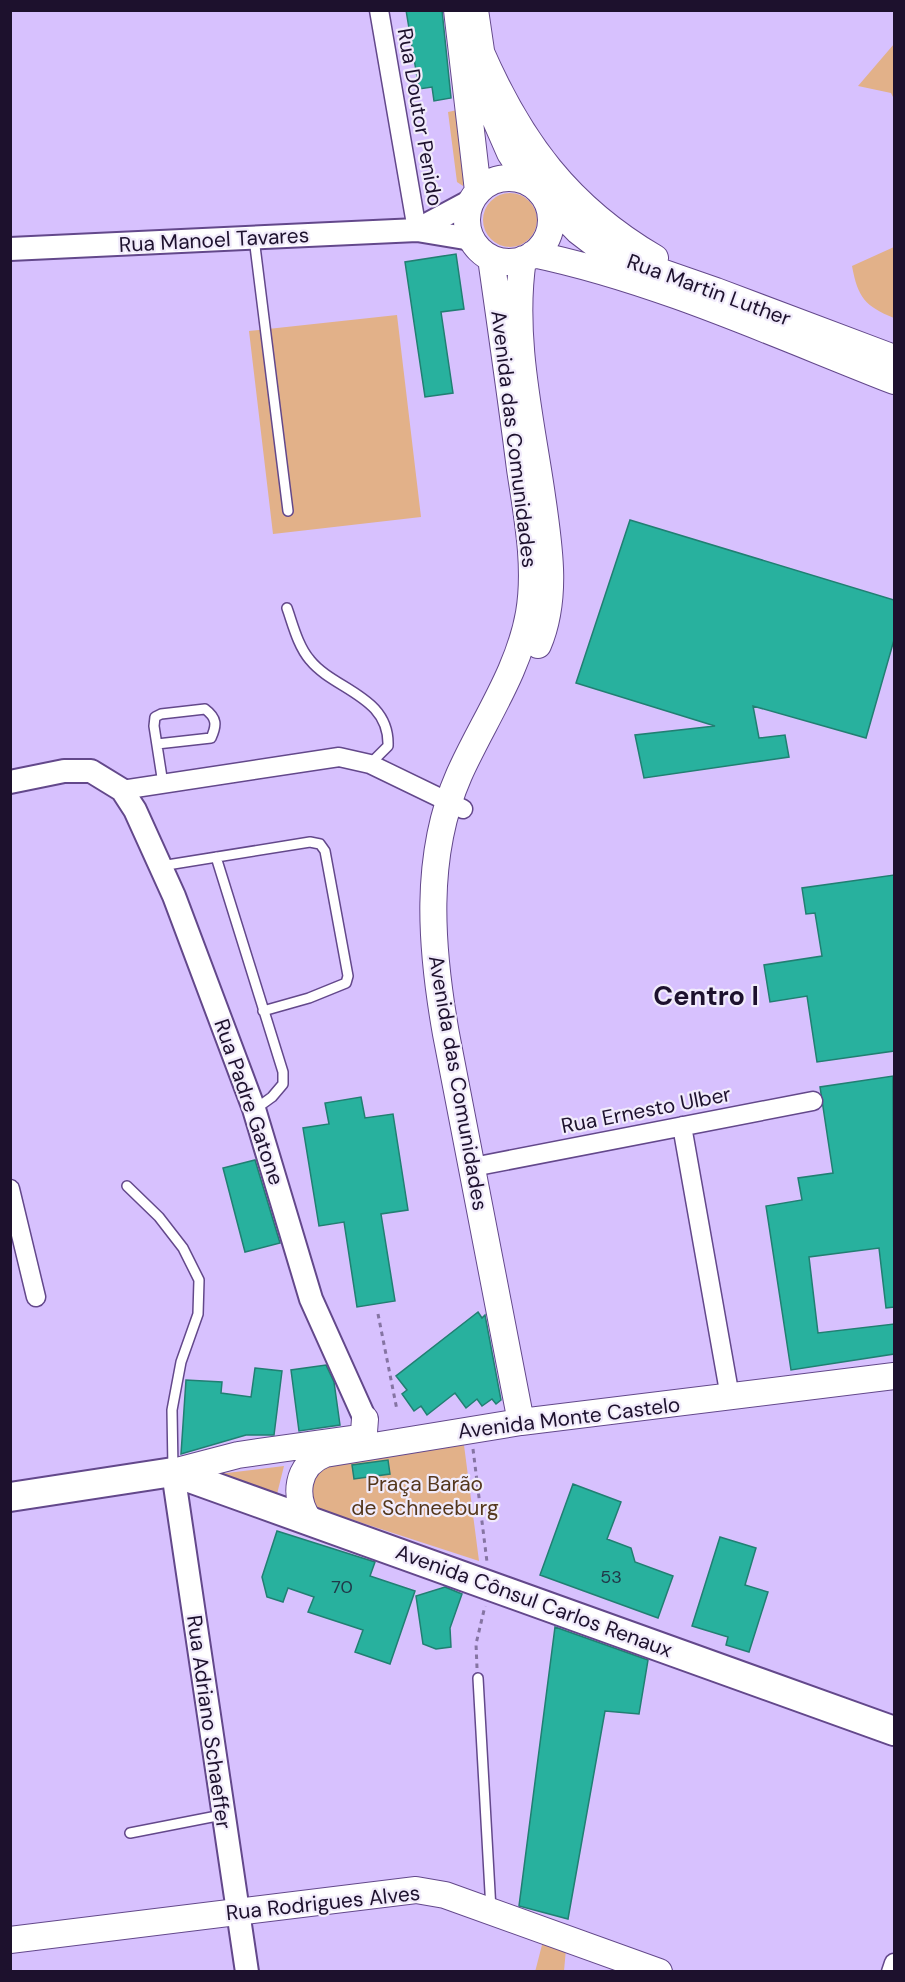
<svg xmlns="http://www.w3.org/2000/svg" width="905" height="1982" viewBox="0 0 905 1982" font-family="'DM Sans',sans-serif">
	<style>
		.green { fill: #e2b189 }
		.building { fill: #28b19e; stroke: #217f72; stroke-width: 1.5 }
		.lines { fill: none; stroke-linecap: round; stroke-linejoin: round }
		.service-casing { stroke: #63488b; stroke-width: 12 }
		.minor-casing { stroke: #63488b; stroke-width: 21 }
		.tertiary-casing { stroke: #63488b; stroke-width: 26 }
		.secondary-casing { stroke: #63488b; stroke-width: 28 }
		.primary-casing { stroke: #63488b; stroke-width: 32 }
		.path { stroke: #8574a2; stroke-width: 3; stroke-dasharray: 4.5 4.5; stroke-linecap: butt }
		.service { stroke: #fff; stroke-width: 9 }
		.minor { stroke: #fff; stroke-width: 18 }
		.tertiary { stroke: #fff; stroke-width: 22 }
		.secondary { stroke: #fff; stroke-width: 26 }
		.primary { stroke: #fff; stroke-width: 28 }
		.labels { text-anchor: middle; stroke-width: 4.5; stroke-linejoin: round; paint-order: stroke }
		.number-label { font-size: 18px; fill: #203949 }
		.street-label { font-size: 21px; fill: #1d112d; stroke: #f1ebfb }
		.park-label { font-size: 21px; fill: #54371c; stroke: #f1ebfb }
		.district-label { font-size: 27px; font-weight: bold; fill: #1d112d; stroke: #f1ebfb }
	</style>
	<rect width="100%" height="100%" fill="#d7c1fe"/>
	<!-- green -->
	<path class="green" d="M894 44V99L891 93 858 86Z
		M462 109 467 172 463 186 457 182 448 112Z
		M483 220a27 27 0 1 1 54 0a27 27 0 1 1-54 0Z
		M894 247V318C865 306 858 298 852 266Z
		M397 315 421 517 273 534 249 331Z
		M464 1445 479 1561 307 1505 314 1472 328 1461Z
		M284 1466 276 1498 210 1475Z
		M543 1941 566 1949 564 1971 535 1972Z"/>
	<!-- building -->
	<path class="building" d="M406 10H442L451 98 434 101 432 87 419 89Z
		M456 254 464 309 441 312 453 393 425 397 405 262Z
		M630 520 894 600V640L866 738 753 706 759 738 785 735 789 757 644 778 635 735 715 726 576 683Z
		M894 875V1051L817 1062 807 996 770 1002 764 965 822 956 815 913 806 914 802 888Z
		M893 1076 894 1307 886 1308 879 1248 809 1257 818 1333 894 1324V1354L791 1370 766 1206 802 1200 798 1178 833 1173 820 1087Z
		M361 1097 365 1118 393 1114 408 1210 381 1214 395 1301 357 1307 344 1222 319 1226 303 1128 329 1124 325 1103Z
		M255 1160 280 1243 245 1252 223 1168Z
		M478 1312 482 1318 485 1315 501 1400 496 1404 492 1399 482 1406 477 1399 466 1408 455 1393 427 1415 421 1406 414 1411 402 1394 407 1390 396 1376Z
		M326 1365 334 1382 340 1425 299 1431 291 1370Z
		M255 1368 282 1371 274 1435H246L181 1454 186 1380 222 1382 221 1393 251 1397Z
		M388 1460 390 1474 354 1479 352 1465Z
		M573 1484 621 1502 607 1539 631 1548 635 1562 673 1576 658 1618 540 1575Z
		M277 1531 375 1562 370 1576 415 1591 390 1664 355 1652 363 1630 308 1612 314 1597 288 1588 283 1602 267 1597 262 1577Z
		M720 1537 756 1548 745 1585 768 1592 749 1652 726 1645 728 1637 692 1626Z
		M445 1587 462 1594 450 1628 451 1647 436 1649 423 1644 416 1596Z
		M555 1627 648 1660 639 1714 605 1711 568 1919 519 1906Z"/>
	<g class="lines">
		<defs>
			<path id="service" d="M254 238 288 511
				M287 608C293 625 298 646 310 660 334 690 390 696 388 746L370 764
				M157 744 211 738C217 725 217 718 205 709L161 714 155 717 154 726 163 784
				M216 857 283 1072V1084L272 1097 254 1110
				M161 866 310 842 320 844 325 851 348 976 346 983 309 998 263 1011
				M127 1186 159 1217 183 1248 199 1280 198 1314 181 1362 172 1410 173 1469
				M478 1678 491 1910
				M130 1833 222 1815"/>
			<path id="minor" d="M379 10 417 230
				M122 790 339 757 370 764 463 809
				M682 1126 730 1397
				M473 1167 813 1101
				M10 1189 36 1297
				M891 1972 894 1963"/>
			<path id="tertiary" d="M417 230 471 201
				M10 249 417 230 471 239
				M10 782 64 771H91L122 790 135 810 174 896 254 1109 311 1299 365 1419
				M173 1472 247 1972"/>
			<path id="secondary" d="M457 10 478 191
				M475 10 489 105 510 153 530 183
				M480 50C520 142 568 207 655 258
				M467 220a42 42 0 1 1 84 0a42 42 0 1 1-84 0Z
				M540 192 578 231 599 247 621 258 716 291 894 358
				M533 254C657 280 776 335 894 381
				M491 258C501 328 511 398 520 469 527 516 537 566 529 613 519 671 482 723 459 775 423 857 431 949 446 1034L521 1422
				M523 259C511 337 531 419 542 496 549 545 558 598 538 645
				M173 1472 238 1455 358 1438 364 1432 365 1419
				M309 1520C293 1497 296 1465 325 1454L521 1422 894 1376
				M10 1940 416 1890 445 1895 659 1972"/>
			<path id="primary" d="M10 1497 173 1472 894 1731"/>
		</defs>
		<!-- service casing -->
		<use href="#service" class="service-casing"/>
		<!-- minor casing -->
		<use href="#minor" class="minor-casing"/>
		<!-- tertiary casing -->
		<use href="#tertiary" class="tertiary-casing"/>
		<!-- secondary casing -->
		<use href="#secondary" class="secondary-casing"/>
		<!-- primary casing -->
		<use href="#primary" class="primary-casing"/>
		<!-- path -->
		<path class="path" d="M378 1314 397 1410
			M473 1449 487 1562
			M477 1668 476 1644 485 1606"/>
		<!-- service -->
		<use href="#service" class="service"/>
		<!-- minor -->
		<use href="#minor" class="minor"/>
		<!-- tertiary -->
		<use href="#tertiary" class="tertiary"/>
		<!-- secondary -->
		<use href="#secondary" class="secondary"/>
		<!-- primary -->
		<use href="#primary" class="primary"/>
	</g>
	<g class="labels">
		<!-- number labels -->
		<g class="number-label">
			<text x="611" y="1583">53</text>
			<text x="342" y="1593">70</text>
		</g>
		<!-- street labels -->
		<g class="street-label">
			<text transform="translate(420 117) rotate(80)" y="7">Rua Doutor Penido</text>
			<text transform="translate(214 240) rotate(-3)" y="7">Rua Manoel Tavares</text>
			<text transform="translate(709 290) rotate(20)" y="7">Rua Martin Luther</text>
			<text transform="translate(514 439) rotate(83)" y="7">Avenida das Comunidades</text>
			<text transform="translate(458 1083) rotate(80)" y="7">Avenida das Comunidades</text>
			<text transform="translate(249 1102) rotate(71)" y="7">Rua Padre Gatone</text>
			<text transform="translate(646 1110) rotate(-11)" y="7">Rua Ernesto Ulber</text>
			<text transform="translate(569 1418) rotate(-7)" y="7">Avenida Monte Castelo</text>
			<text transform="translate(534 1601) rotate(20)" y="7">Avenida Cônsul Carlos Renaux</text>
			<text transform="translate(209 1722) rotate(82)" y="7">Rua Adriano Schaeffer</text>
			<text transform="translate(323 1903) rotate(-6)" y="7">Rua Rodrigues Alves</text>
		</g>
		<!-- park labels -->
		<g class="park-label">
			<text x="425" y="1491">Praça Barão<tspan x="425" dy="24">de Schneeburg</tspan></text>
		</g>
		<!-- district labels -->
		<g class="district-label">
			<text x="706" y="1005">Centro I</text>
		</g>
	</g>
	<!-- border -->
	<rect width="905" height="1982" fill="none" stroke="#1d112d" stroke-width="24"/>
</svg>
